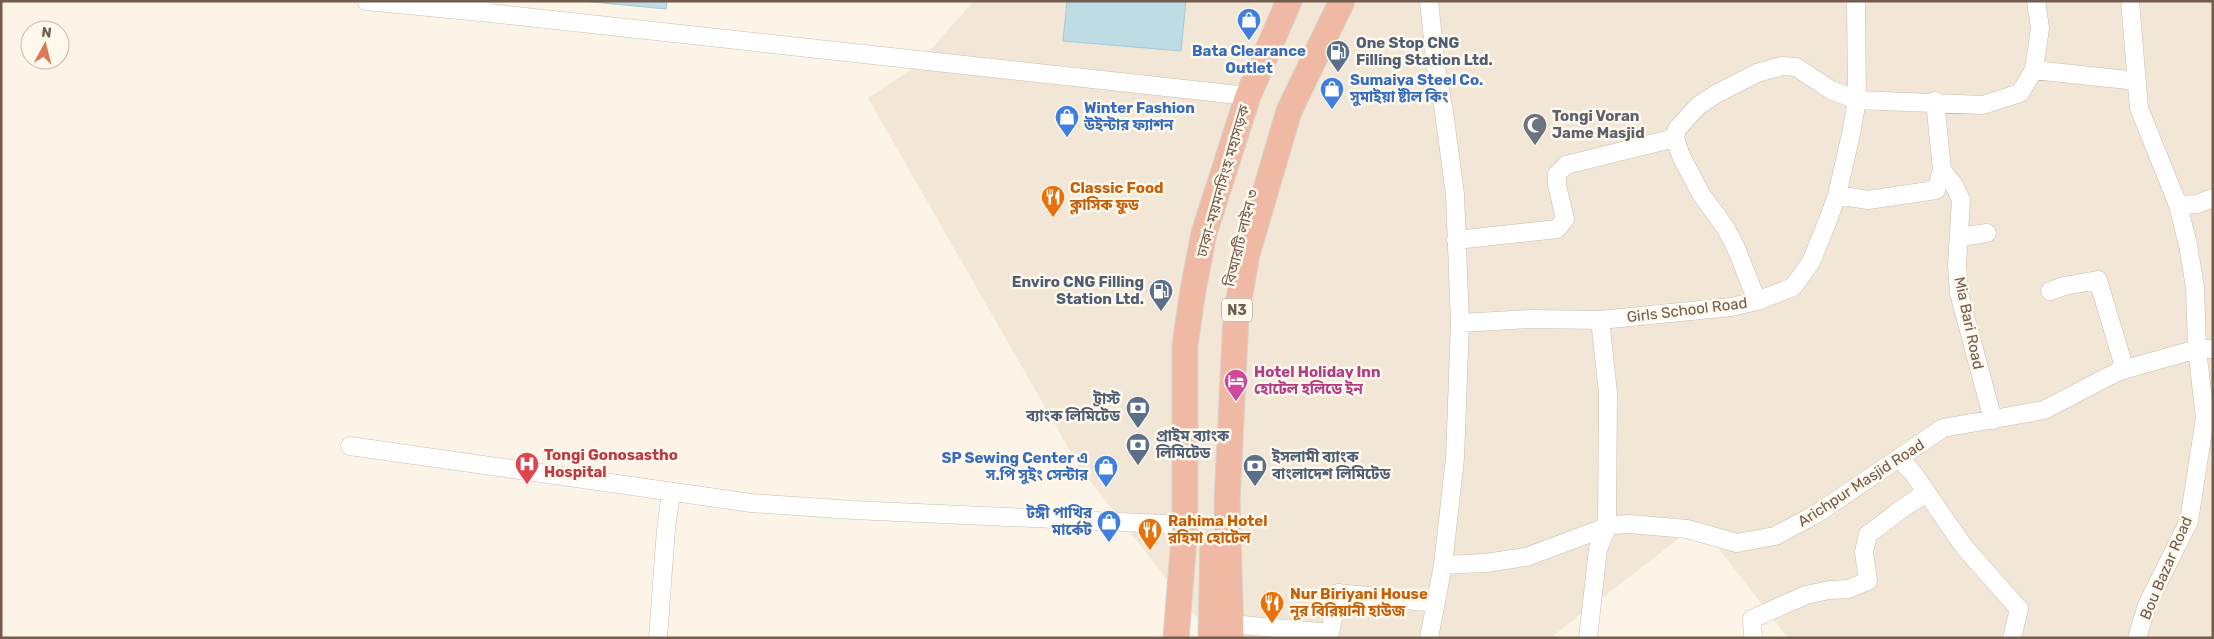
<svg xmlns="http://www.w3.org/2000/svg" width="2214" height="639" viewBox="0 0 2214 639" font-family="Rubik,'Noto Sans Bengali',sans-serif">
	<style>
		.residential { fill: #f2e6d6 }
		.water { fill: #bddce3; stroke: #a4cbd4 }
		.lines { fill: none; stroke-linecap: round; stroke-linejoin: round }
		.minor-casing { stroke: #ccbcae; stroke-width: 19 }
		.highway-casing { stroke: #d8d1cd; stroke-width: 27 }
		.minor { stroke: #fff; stroke-width: 18 }
		.highway { stroke: #f0b9a3; stroke-width: 25 }
		.labels { text-anchor: middle; stroke-width: 5; stroke-linejoin: round; paint-order: stroke }
		.shield { fill: #fef8ed; stroke: #9d8b7d; stroke-width: 1 }
		.shield-label { font-size: 14px; font-weight: bold; fill: #735c4d }
		.service-label { font-size: 15px; font-weight: bold; fill: #4e5e75; stroke: #fef8ed; text-anchor: start }
		.shop-label { font-size: 15px; font-weight: bold; fill: #366cbe; stroke: #fef8ed; text-anchor: start }
		.worship-label { font-size: 15px; font-weight: bold; fill: #5b616d; stroke: #fef8ed; text-anchor: start }
		.street-label { font-size: 15px; fill: #735c4d; stroke: #fef8ed }
		.food-label { font-size: 15px; font-weight: bold; fill: #c56008; stroke: #fef8ed; text-anchor: start }
		.hotel-label { font-size: 15px; font-weight: bold; fill: #b23c85; stroke: #fef8ed; text-anchor: start }
		.health-label { font-size: 15px; font-weight: bold; fill: #be3a42; stroke: #fef8ed; text-anchor: start }
	</style>
	<rect width="100%" height="100%" fill="#fbf4e7"/>
	<!-- residential -->
	<path class="residential" d="M974 1H2213V638H1788L1699 523 1550 638H1213L1080 468 868 98 915 67Z"/>
	<!-- water -->
	<path class="water" d="M582 1H667L666 9Z
		M1067 1H1186L1181 51 1063 41Z"/>
	<g class="lines">
		<defs>
			<path id="minor" d="M366 1 480 12
				M481 1 480 12 1248 96
				M1429 1 1436 68 1444 112 1455 194 1460 323 1455 458 1443 565 1429 638
				M2130 1 2139 108 2178 205 2188 245 2195 287 2197 349 2205 418 2189 521 2147 605 2137 638
				M2034 70 2137 81
				M1675 138 1677 129 1698 106 1716 94 1757 73 1782 66 1796 67 1831 90 1857 100 1983 105 2020 93 2034 70 2040 28 2036 1
				M1942 170 1954 185 1961 200 1957 265 1959 293 1993 420
				M1837 195 1868 200 1936 190 1942 170 1935 101
				M2178 205 2197 204 2213 198
				M1960 237 1987 233
				M1456 240 1557 229 1565 219 1557 185V174L1566 165 1675 138 1681 156 1701 194 1725 227 1736 248 1757 301
				M2050 291 2064 286 2098 280 2125 370
				M1460 323 1531 319 1600 320 1731 307 1757 301 1793 287 1811 262 1828 220 1837 195 1851 134 1857 100 1856 1
				M350 446 751 503 853 510 1185 525
				M1899 458 1913 473 1965 548 2019 609 2012 638
				M1443 565 1486 563 1526 557 1612 525 1630 524 1687 529 1737 543 1775 536 1818 513 1943 428 2044 410 2119 371 2197 349H2213
				M1232 624 1330 633 1338 593 1435 603
				M658 638 666 529 671 493
				M1588 638 1598 549 1607 527 1608 393 1600 320
				M1753 638 1752 619 1806 595 1829 590 1848 589 1868 581 1864 552 1868 534C1888 521 1905 504 1926 494"/>
			<path id="highway" d="M1176 638 1185 525V345L1193 290 1204 233 1248 96 1289 1
				M1211 638 1213 543
				M1231 638 1227 502 1236 316 1247 254 1289 111 1342 1"/>
		</defs>
		<!-- minor casing -->
		<use href="#minor" class="minor-casing"/>
		<!-- highway casing -->
		<use href="#highway" class="highway-casing"/>
		<!-- minor -->
		<use href="#minor" class="minor"/>
		<!-- highway -->
		<use href="#highway" class="highway"/>
	</g>
	<!-- icons -->
	<defs>
		<symbol id="shop-pin" viewBox="-11 -11 22 30"><path d="M0 17L-7.5 6A9.5 9.5 0 1 1 7.5 6Z" fill="#3f7fe0" stroke="#fef8ed"/><path d="M-5-2.5h2.3a2.7 3.5 0 0 1 5.4 0H5L5.5 6h-11ZM-1.5-2.5h3a1.5 2.3 0 0 0-3 0Z" fill="#fff"/></symbol>
		<symbol id="fuel-pin" viewBox="-11 -11 22 30"><path d="M0 17L-7.5 6A9.5 9.5 0 1 1 7.5 6Z" fill="#5c6f8a" stroke="#fef8ed"/><path d="M-5.5-6h7V0h2V4h1.3V-2.5L3-4.5l.8-.8L6-3V5H2.5V1h-1V6h-7ZM-4.2-4.7v3.2H.2V-4.7Z" fill="#fff"/></symbol>
		<symbol id="mosque-pin" viewBox="-11 -11 22 30"><path d="M0 17L-7.5 6A9.5 9.5 0 1 1 7.5 6Z" fill="#6b7280" stroke="#fef8ed"/><path d="M3.5-4.9A6 6 0 1 0 3.5 4.9A5 5 0 1 1 3.5-4.9Z" fill="#fff"/></symbol>
		<symbol id="restaurant-pin" viewBox="-11 -11 22 30"><path d="M0 17L-7.5 6A9.5 9.5 0 1 1 7.5 6Z" fill="#e8710a" stroke="#fef8ed"/><path d="M-5-6h1v4h1v-4h1v4h1v-4h1v5L-1.5 .5V6h-2V.5L-5-1ZM5-6V6H3V1.5H1.5Q1.5-4 5-6Z" fill="#fff"/></symbol>
		<symbol id="hotel-pin" viewBox="-11 -11 22 30"><path d="M0 17L-7.5 6A9.5 9.5 0 1 1 7.5 6Z" fill="#d1479c" stroke="#fef8ed"/><path d="M-6-4.5h1.5V1H6V5H4.5V3h-9V5H-6ZM-4 0a1.8 1.8 0 1 1 3.6 0ZM.5 0V-2.5h3Q6-2.5 6 0Z" fill="#fff"/></symbol>
		<symbol id="bank-pin" viewBox="-11 -11 22 30"><path d="M0 17L-7.5 6A9.5 9.5 0 1 1 7.5 6Z" fill="#5c6f8a" stroke="#fef8ed"/><path d="M-6-4H6V4H-6ZM0-2.3a2.3 2.3 0 1 0 0 4.6a2.3 2.3 0 1 0 0-4.6Z" fill="#fff"/></symbol>
		<symbol id="hospital-pin" viewBox="-11 -11 22 30"><path d="M0 17L-7.5 6A9.5 9.5 0 1 1 7.5 6Z" fill="#e0444e" stroke="#fef8ed"/><path d="M-5-5h3v3.5h4V-5h3V5h-3V1.5h-4V5h-3Z" fill="#fff"/></symbol>
	</defs>
	<g fill-rule="evenodd">
		<use href="#shop-pin" x="1235" y="6" width="28" height="38"/>
		<use href="#fuel-pin" x="1324" y="38" width="28" height="38"/>
		<use href="#shop-pin" x="1318" y="75" width="28" height="38"/>
		<use href="#shop-pin" x="1053" y="103" width="28" height="38"/>
		<use href="#mosque-pin" x="1521" y="111" width="28" height="38"/>
		<use href="#restaurant-pin" x="1039" y="183" width="28" height="38"/>
		<use href="#fuel-pin" x="1147" y="277" width="28" height="38"/>
		<use href="#hotel-pin" x="1222" y="367" width="28" height="38"/>
		<use href="#bank-pin" x="1124" y="394" width="28" height="38"/>
		<use href="#bank-pin" x="1124" y="431" width="28" height="38"/>
		<use href="#hospital-pin" x="513" y="450" width="28" height="38"/>
		<use href="#bank-pin" x="1241" y="452" width="28" height="38"/>
		<use href="#shop-pin" x="1092" y="453" width="28" height="38"/>
		<use href="#shop-pin" x="1095" y="508" width="28" height="38"/>
		<use href="#restaurant-pin" x="1136" y="516" width="28" height="38"/>
		<use href="#restaurant-pin" x="1258" y="589" width="28" height="38"/>
	</g>
	<g class="labels">
		<!-- shield labels -->
		<rect class="shield" x="1222" y="298.5" width="30" height="23" rx="4"/>
		<g class="shield-label">
			<text x="1237" y="315">N3</text>
		</g>
		<!-- service labels -->
		<g class="service-label">
			<text x="1356" y="48">One Stop CNG<tspan x="1356" dy="17">Filling Station Ltd.</tspan></text>
			<text x="1144" y="287" text-anchor="end">Enviro CNG Filling<tspan x="1144" dy="17">Station Ltd.</tspan></text>
			<text x="1120" y="404" text-anchor="end">ট্রাস্ট<tspan x="1120" dy="17">ব্যাংক লিমিটেড</tspan></text>
			<text x="1156" y="441">প্রাইম ব্যাংক<tspan x="1156" dy="17">লিমিটেড</tspan></text>
			<text x="1272" y="462">ইসলামী ব্যাংক<tspan x="1272" dy="17">বাংলাদেশ লিমিটেড</tspan></text>
		</g>
		<!-- shop labels -->
		<g class="shop-label">
			<text x="1249" y="56" text-anchor="middle">Bata Clearance<tspan x="1249" dy="17">Outlet</tspan></text>
			<text x="1350" y="85">Sumaiya Steel Co.<tspan x="1350" dy="17">সুমাইয়া ষ্টীল কিং</tspan></text>
			<text x="1084" y="113">Winter Fashion<tspan x="1084" dy="17">উইন্টার ফ্যাশন</tspan></text>
			<text x="1088" y="463" text-anchor="end">SP Sewing Center এ<tspan x="1088" dy="17">স.পি সুইং সেন্টার</tspan></text>
			<text x="1092" y="518" text-anchor="end">টঙ্গী পাখির<tspan x="1092" dy="17">মার্কেট</tspan></text>
		</g>
		<!-- worship labels -->
		<g class="worship-label">
			<text x="1552" y="121">Tongi Voran<tspan x="1552" dy="17">Jame Masjid</tspan></text>
		</g>
		<!-- street labels -->
		<g class="street-label">
			<text transform="translate(1223 181) rotate(-74)" y="5">ঢাকা-ময়মনসিংহ মহাসড়ক</text>
			<text transform="translate(1241 238) rotate(-76)" y="5">বিআরটি লাইন ৩</text>
			<text transform="translate(1687 310) rotate(-7)" y="5">Girls School Road</text>
			<text transform="translate(1969 323) rotate(78)" y="5">Mia Bari Road</text>
			<text transform="translate(1861 483) rotate(-33)" y="5">Arichpur Masjid Road</text>
			<text transform="translate(2166 568) rotate(-67)" y="5">Bou Bazar Road</text>
		</g>
		<!-- food labels -->
		<g class="food-label">
			<text x="1070" y="193">Classic Food<tspan x="1070" dy="17">ক্লাসিক ফুড</tspan></text>
			<text x="1168" y="526">Rahima Hotel<tspan x="1168" dy="17">রহিমা হোটেল</tspan></text>
			<text x="1290" y="599">Nur Biriyani House<tspan x="1290" dy="17">নূর বিরিয়ানী হাউজ</tspan></text>
		</g>
		<!-- hotel labels -->
		<g class="hotel-label">
			<text x="1254" y="377">Hotel Holiday Inn<tspan x="1254" dy="17">হোটেল হলিডে ইন</tspan></text>
		</g>
		<!-- health labels -->
		<g class="health-label">
			<text x="544" y="460">Tongi Gonosastho<tspan x="544" dy="17">Hospital</tspan></text>
		</g>
	</g>
	<!-- border -->
	<rect width="2214" height="639" fill="none" stroke="#735c4d" stroke-width="5"/>
	<!-- north arrow -->
	<g transform="translate(45 45) rotate(7)"><circle r="24" fill="#fef8ed" stroke="#c6baad"/>
	<path d="M0-4L9 19L0 12L-9 19Z" fill="#db7856"/>
	<text y="-8" font-size="14" font-weight="bold" text-anchor="middle" fill="#735c4d">N</text>
	</g>
</svg>
